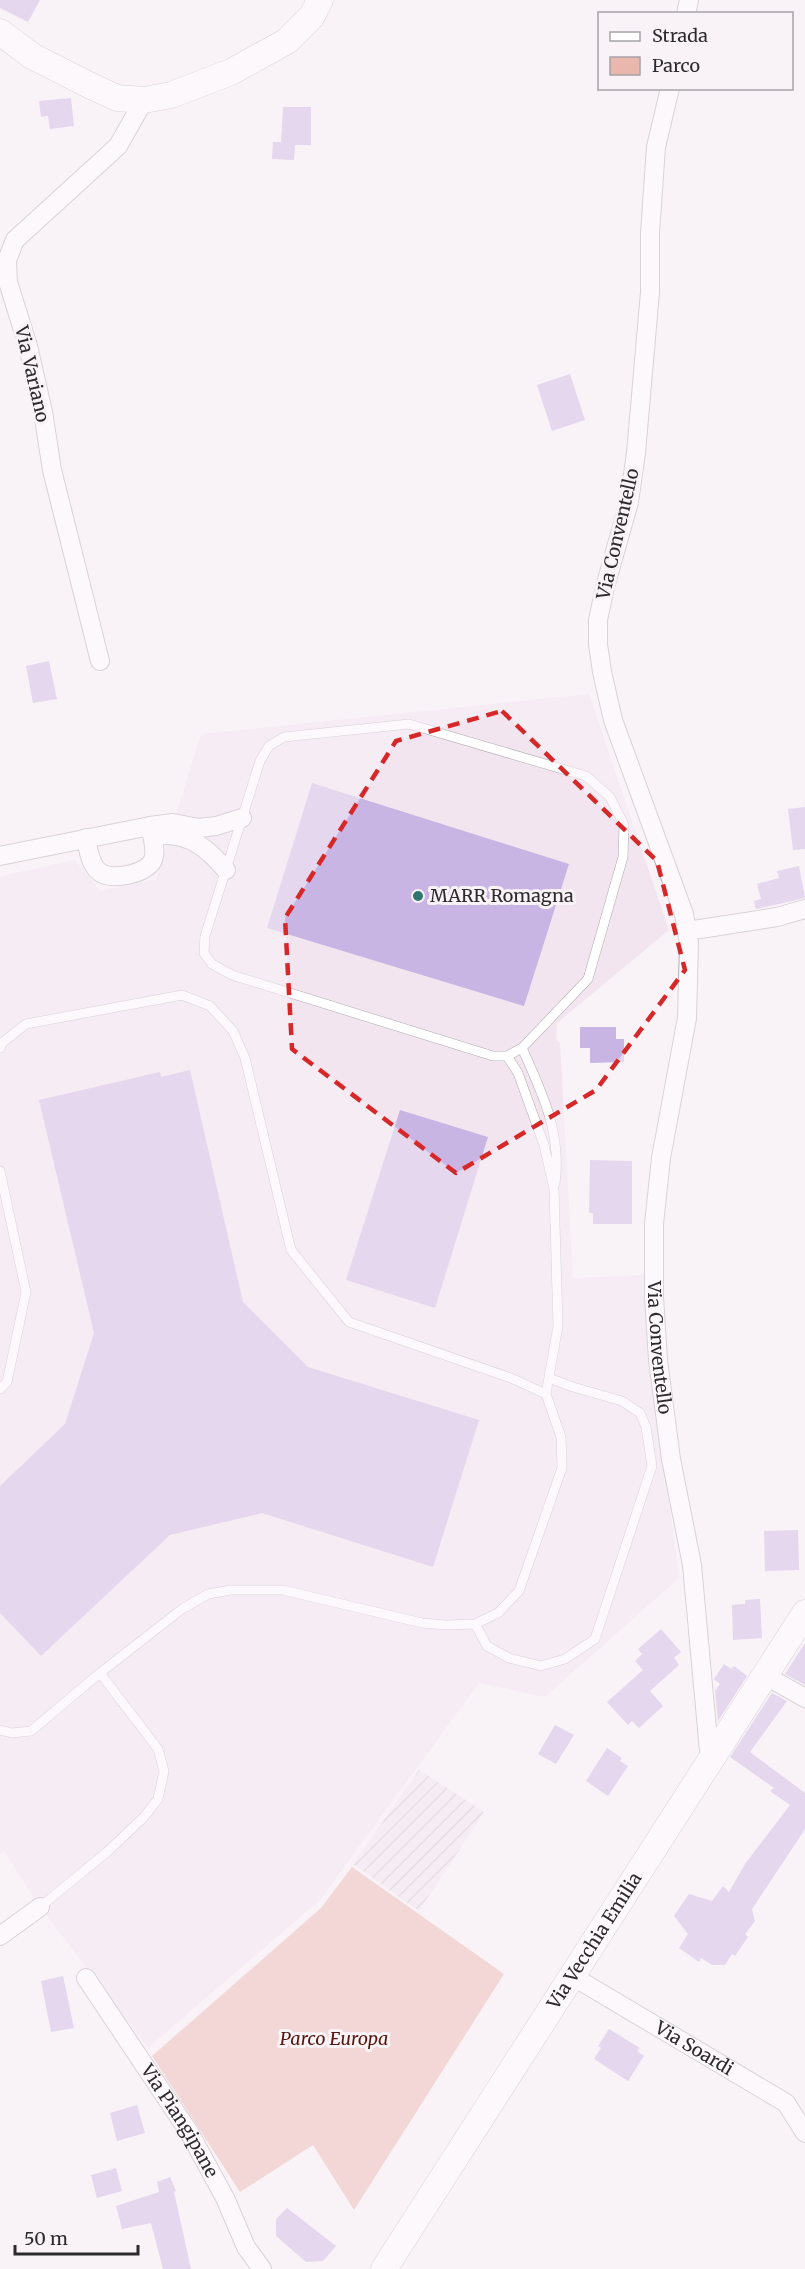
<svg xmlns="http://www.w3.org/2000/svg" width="805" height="2269" viewBox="0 0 805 2269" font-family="Merriweather,serif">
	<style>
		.built { fill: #f2e5ef }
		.industrial { fill: url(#industrial-furrows) }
		.park { fill: #e9b7ad }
		.building { fill: #c9b5e3 }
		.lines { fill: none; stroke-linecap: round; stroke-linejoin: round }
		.lane-casing { stroke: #b1acb0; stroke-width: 10 }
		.street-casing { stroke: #b1acb0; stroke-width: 20 }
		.secondary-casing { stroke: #b1acb0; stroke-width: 27 }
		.lane { stroke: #fff; stroke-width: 9 }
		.street { stroke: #fff; stroke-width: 18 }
		.secondary { stroke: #fff; stroke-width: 26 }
		.marked { fill: none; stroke: #d62828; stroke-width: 4.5; stroke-dasharray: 12 8; stroke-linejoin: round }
		.poi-dot { fill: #2d7671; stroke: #f9f3f8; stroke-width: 2 }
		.labels { text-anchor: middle; stroke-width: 6; stroke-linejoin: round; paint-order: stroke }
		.street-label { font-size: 18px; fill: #2c2a2c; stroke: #f9f3f8 }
		.poi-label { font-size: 18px; fill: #2c2a2c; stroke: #f9f3f8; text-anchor: start }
		.park-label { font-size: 18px; font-style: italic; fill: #56160d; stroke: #f9f3f8 }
	</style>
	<defs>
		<pattern id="industrial-furrows" width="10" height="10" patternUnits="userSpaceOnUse" patternTransform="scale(1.5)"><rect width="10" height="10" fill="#f2e5ef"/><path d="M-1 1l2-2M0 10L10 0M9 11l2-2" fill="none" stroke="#d0c5cd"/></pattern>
	</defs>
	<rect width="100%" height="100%" fill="#f9f3f8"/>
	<!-- built -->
	<path class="built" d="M589 694 669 930 557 1023 556 1039 560 1043 573 1278 645 1275 649 1344 679 1578 545 1697 479 1683 320 1900 148 2048 40 1907 4 1851 0 1854V878L10 874 75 860 100 891 156 879 201 734Z"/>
	<!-- industrial -->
	<path class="industrial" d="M419 1770 484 1812 419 1911 353 1864Z"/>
	<!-- park -->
	<path class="park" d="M352 1867 504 1974 354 2210 313 2145 240 2192 152 2056 321 1908Z"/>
	<!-- building -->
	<path class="building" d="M0 0H40L28 22 0 8Z
		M71 98 74 126 50 129 48 116 41 117 39 101Z
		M283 107H311V145H295L294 160 272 159 273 142H281Z
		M570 374 585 420 552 431 537 385Z
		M49 661 57 699 33 703 26 666Z
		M312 783 569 864 524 1006 267 928Z
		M805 807V849L793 850 788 809Z
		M799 866 805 898 756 909 754 901 761 899 757 884 779 878 777 871Z
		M580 1027H616V1039H624V1062L590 1063V1048H580Z
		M190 1070 243 1302 308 1367 479 1420 433 1567 262 1513 170 1535 41 1656 0 1613V1486L65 1424 94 1333 39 1100 160 1072 161 1077Z
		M400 1110 488 1137 435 1308 346 1280Z
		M590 1160 632 1161V1224H593V1213H589Z
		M798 1530 799 1570 765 1571 764 1531Z
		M760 1599 762 1638 733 1640 732 1605 745 1604V1600Z
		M661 1629 681 1652 674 1658 679 1665 650 1691 663 1706 639 1728 632 1721 628 1725 607 1702 643 1670 635 1661 642 1654 638 1649Z
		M805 1643V1685L785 1674Z
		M724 1664 731 1669 734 1666 747 1676 718 1721 715 1691 720 1684 714 1679Z
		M772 1693 787 1701 750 1752 805 1793V1829L752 1909 755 1921 745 1934 748 1937 735 1956 732 1954 725 1965H712L701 1958 699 1962 679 1948 688 1934 674 1916 689 1894 712 1901 723 1886 729 1892 745 1864 790 1805 770 1791 774 1788 730 1757Z
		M555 1725 574 1735 556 1764 538 1754Z
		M607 1748 622 1758 620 1761 628 1766 608 1796 586 1781Z
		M63 1976 74 2028 51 2032 41 1981Z
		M609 2029 640 2048 637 2051 644 2056 628 2081 594 2059 601 2048 598 2046Z
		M137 2105 145 2133 117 2141 110 2113Z
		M116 2168 122 2191 97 2198 91 2175Z
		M170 2177 176 2191 174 2192 191 2269H163L151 2223 122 2229 116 2206 159 2192 157 2182Z
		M287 2208 336 2246 323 2261 306 2262 276 2236V2219Z"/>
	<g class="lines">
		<defs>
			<path id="lane" d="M409 724 586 776 610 797 624 825 623 857 588 979 522 1048 507 1056H493L232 975 212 964 204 953 205 936 260 761 269 746 284 737Z
				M0 1048 2 1043 26 1024 182 995 210 1006 233 1031 245 1058 291 1250 349 1322 511 1378 546 1394 561 1437 562 1468 519 1591 498 1613 475 1624 446 1625 422 1623 283 1590H231L208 1594 182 1609 100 1673 31 1731 12 1733 0 1730
				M522 1048C542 1092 562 1134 555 1183
				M507 1056 518 1073 544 1145 554 1189 558 1326 546 1394
				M0 1171 26 1292 7 1382 0 1389
				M475 1624 487 1646 509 1658 541 1666 565 1659 595 1639 652 1466 646 1427 640 1413 622 1401 573 1387 549 1378
				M40 1907 107 1852 144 1817 158 1799 164 1771 158 1749 100 1673"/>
			<g id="street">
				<path d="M686 14 689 0"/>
				<path id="s1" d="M670 88 656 147 650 233V292L636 453 629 502 605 587 598 620V644L602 672 613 720 684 914 689 944 687 1018 661 1158 654 1224V1297L658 1360 671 1459 692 1565 710 1762"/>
				<path d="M100 661 52 470 43 412 28 346 8 282 7 260 15 240 118 146 144 100"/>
				<path d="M163 835C191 834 209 850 226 870"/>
				<path d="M86 838C91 867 96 881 127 875 160 868 157 854 150 826"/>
				<path d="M0 856 150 826 173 823 199 828 216 826 242 818"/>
				<path d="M687 931 777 917 805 909"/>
				<path d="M766 1676 805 1698"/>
				<path d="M0 1936 40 1907"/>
				<path id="s2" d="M572 1976 786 2103 805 2133"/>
				<path id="s3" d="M86 1978 189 2132 225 2198 246 2247 262 2269"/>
			</g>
			<g id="secondary">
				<path d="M0 32 32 56 89 85 117 98 144 100 171 95 231 72 287 41 312 16 320 0"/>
				<path id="s4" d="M384 2269 805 1613"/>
			</g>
		</defs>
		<!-- lane casing -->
		<use href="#lane" class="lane-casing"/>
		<!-- street casing -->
		<use href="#street" class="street-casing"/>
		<!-- secondary casing -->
		<use href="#secondary" class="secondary-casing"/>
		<!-- lane -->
		<use href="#lane" class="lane"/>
		<!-- street -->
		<use href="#street" class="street"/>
		<!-- secondary -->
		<use href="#secondary" class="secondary"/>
	</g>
	<!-- marked area -->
	<path d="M0 0H805V2269H0ZM502 711 657 861 685 970 596 1090 456 1173 292 1049 285 918 396 741Z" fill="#f9f3f8" fill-opacity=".55" fill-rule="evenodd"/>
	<path class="marked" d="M502 711 657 861 685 970 596 1090 456 1173 292 1049 285 918 396 741Z"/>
	<!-- markers -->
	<circle class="poi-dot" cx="418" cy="896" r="6"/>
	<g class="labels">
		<!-- street labels -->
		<g class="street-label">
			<text transform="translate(32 374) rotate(77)" y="6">Via Variano</text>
			<text transform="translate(618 534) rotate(-77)" y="6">Via Conventello</text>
			<text dy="6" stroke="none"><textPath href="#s1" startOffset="1284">Via Conventello</textPath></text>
			<text dy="6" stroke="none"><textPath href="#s4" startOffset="390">Via Vecchia Emilia</textPath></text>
			<text dy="6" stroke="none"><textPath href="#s2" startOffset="142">Via Soardi</textPath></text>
			<text dy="6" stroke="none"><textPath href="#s3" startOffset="171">Via Piangipane</textPath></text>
		</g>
		<!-- poi labels -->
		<g class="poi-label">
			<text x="430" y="902">MARR Romagna</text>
		</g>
		<!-- park labels -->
		<g class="park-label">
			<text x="334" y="2045">Parco Europa</text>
		</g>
	</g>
	<!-- legend -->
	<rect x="598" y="12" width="195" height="78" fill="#f9f3f8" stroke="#a7a3a6" stroke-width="1.5"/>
	<rect x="610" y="32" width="30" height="9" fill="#ffffff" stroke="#a7a3a6" stroke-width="1.5"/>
	<text x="652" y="42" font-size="18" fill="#2c2a2c">Strada</text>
	<rect x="610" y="57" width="30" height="18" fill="#e9b7ad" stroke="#a7a3a6" stroke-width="1.5"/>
	<text x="652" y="72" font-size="18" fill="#2c2a2c">Parco</text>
	<!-- scale -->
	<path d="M15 2245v9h123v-9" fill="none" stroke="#2c2a2c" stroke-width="3"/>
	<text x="24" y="2245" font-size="18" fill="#2c2a2c" stroke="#f9f3f8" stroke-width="4.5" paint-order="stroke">50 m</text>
</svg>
